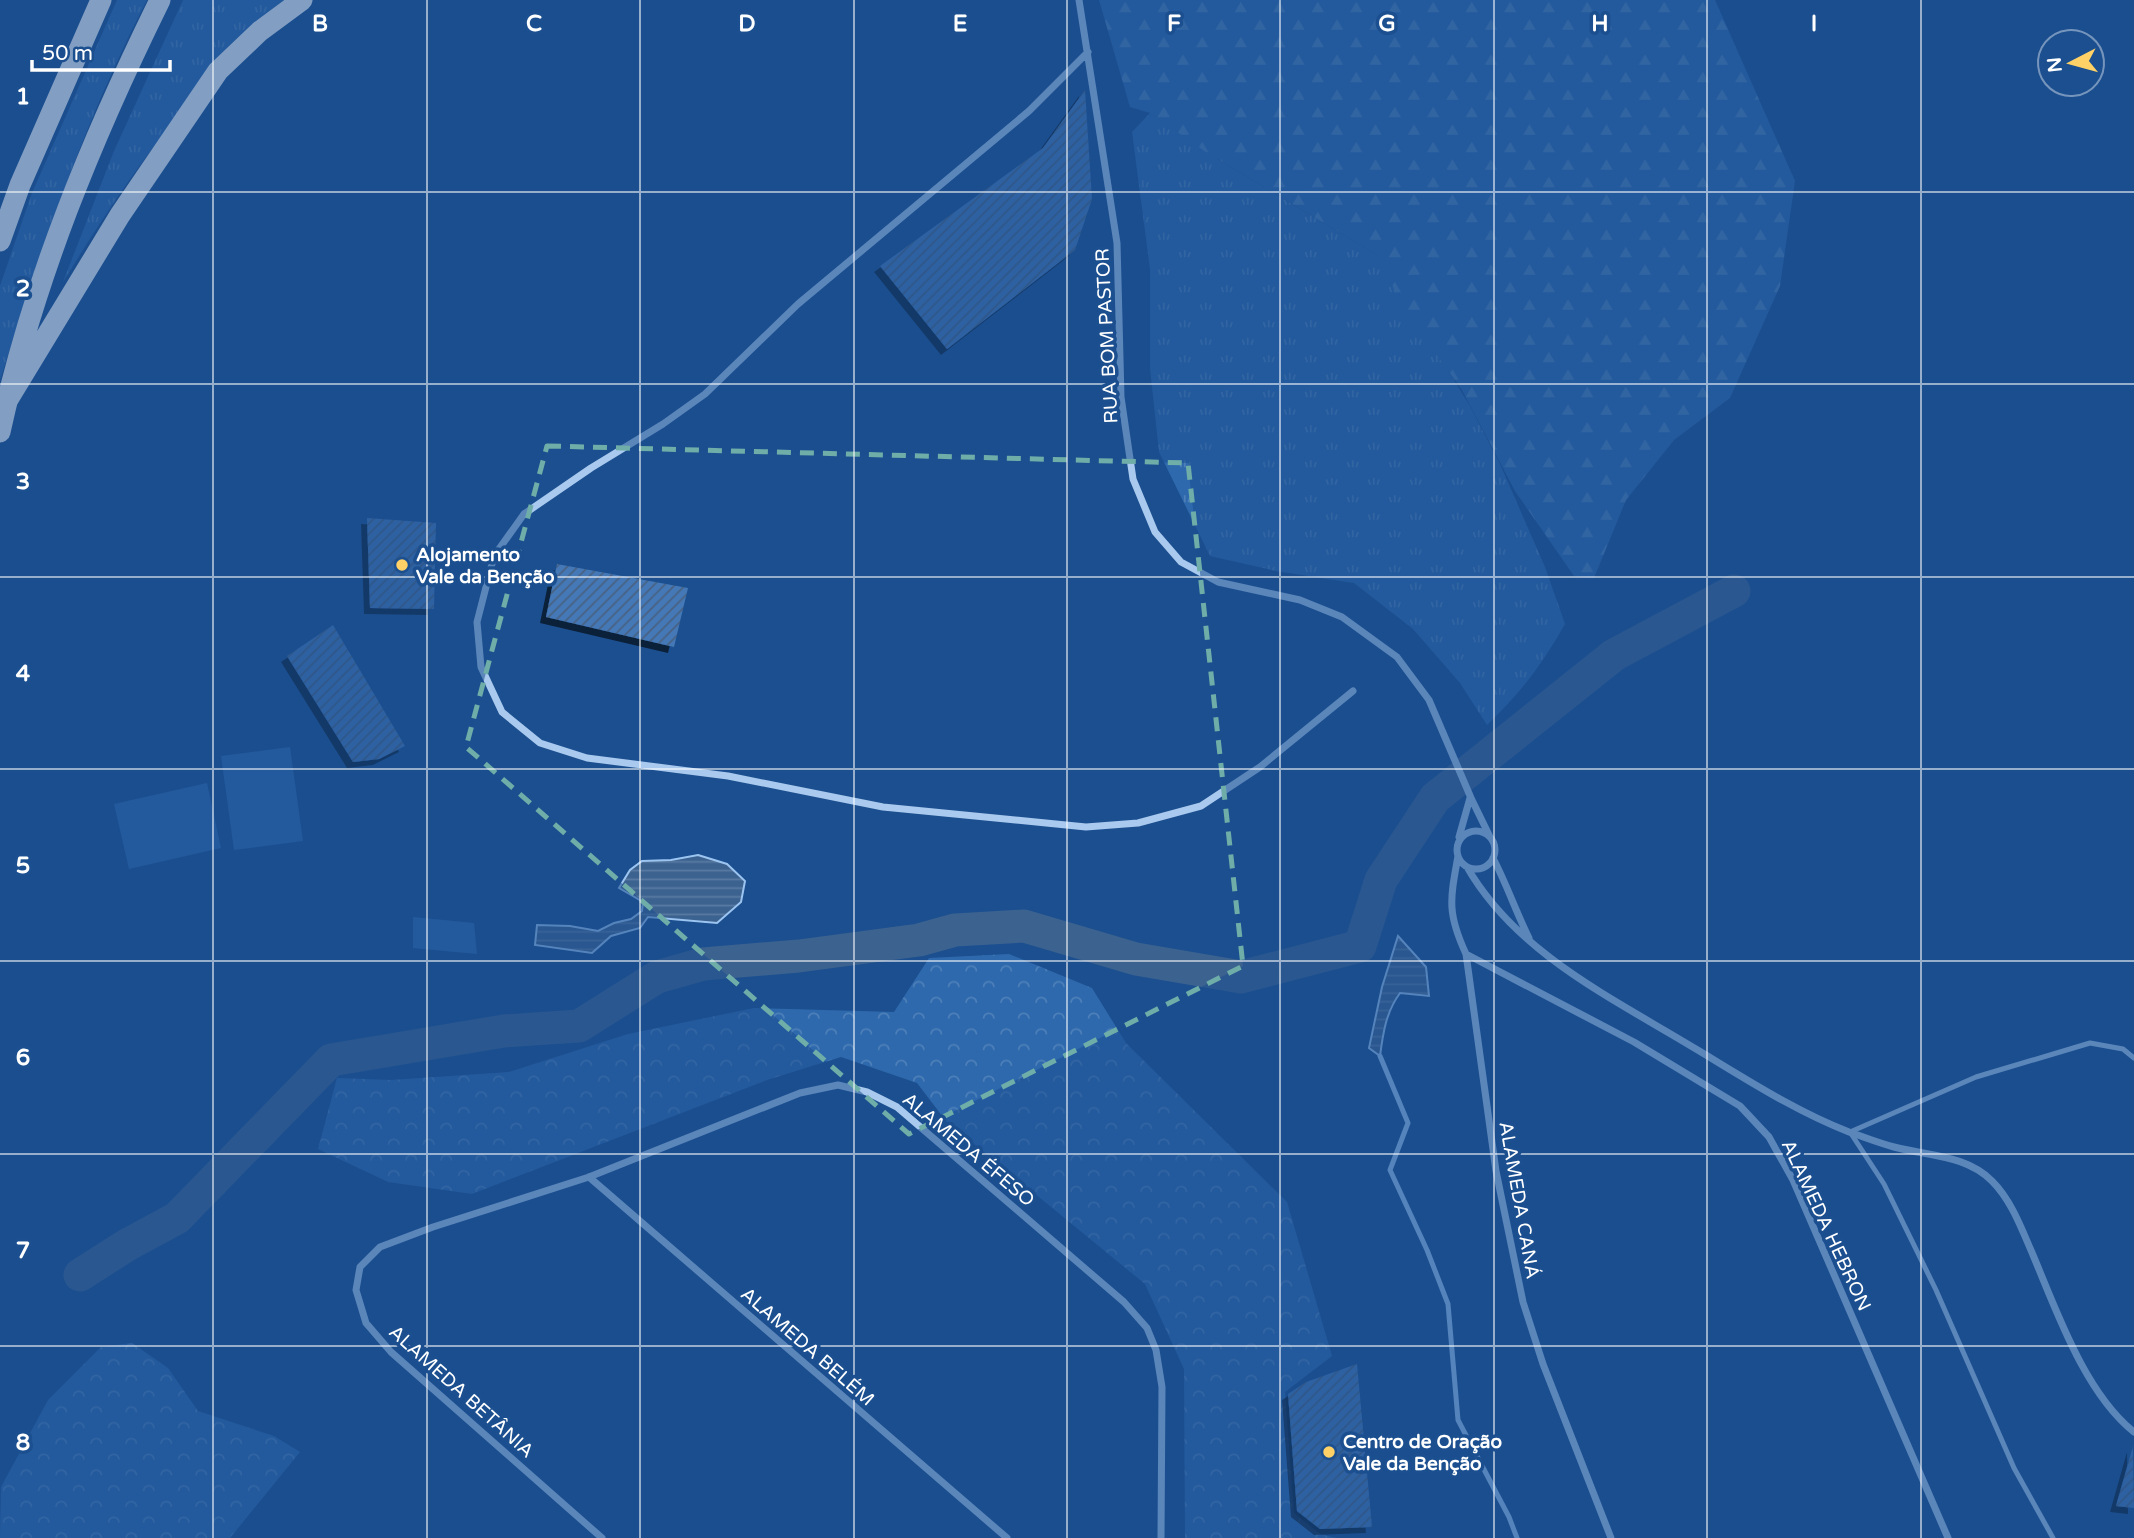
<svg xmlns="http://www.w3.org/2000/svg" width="2134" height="1538" viewBox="0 0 2134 1538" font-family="'Varela Round',sans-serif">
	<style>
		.grass { fill: url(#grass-tufts) }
		.forest { fill: url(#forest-firs) }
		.park { fill: url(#park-crowns) }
		.pitch { fill: #2e69ad }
		.water { fill: url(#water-rules); stroke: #9cc4f0; stroke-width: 2 }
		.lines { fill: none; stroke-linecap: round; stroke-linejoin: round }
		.stream { stroke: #9cc4f0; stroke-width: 5 }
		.river { stroke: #3c6290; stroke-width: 33 }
		.building { fill: url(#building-hatch); filter: url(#shadow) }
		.service { stroke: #a9c9ee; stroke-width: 5 }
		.minor { stroke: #a9c9ee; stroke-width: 7 }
		.motorway { stroke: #fff; stroke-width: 21 }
		.marked { fill: none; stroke: #6fada8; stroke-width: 5; stroke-dasharray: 14 9; stroke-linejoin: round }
		.grid { fill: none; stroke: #fff; stroke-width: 2; stroke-opacity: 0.55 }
		.poi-dot { fill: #ffd166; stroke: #1b4f8f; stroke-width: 2.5 }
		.labels { text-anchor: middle; stroke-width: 7; stroke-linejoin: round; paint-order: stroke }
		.street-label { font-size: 19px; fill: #fff; stroke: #1b4f8f }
		.poi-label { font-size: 19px; font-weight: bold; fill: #fff; stroke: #1b4f8f; text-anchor: start }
		.grid-label { font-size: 23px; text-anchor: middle; font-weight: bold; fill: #fff; stroke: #1b4f8f; stroke-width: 7; stroke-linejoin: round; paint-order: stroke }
	</style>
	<defs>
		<pattern id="grass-tufts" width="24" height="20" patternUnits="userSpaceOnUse" patternTransform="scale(1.75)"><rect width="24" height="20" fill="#2e69ad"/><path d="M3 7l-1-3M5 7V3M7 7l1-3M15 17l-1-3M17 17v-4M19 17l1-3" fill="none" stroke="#4d80b9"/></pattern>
		<pattern id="forest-firs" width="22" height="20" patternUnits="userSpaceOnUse" patternTransform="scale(1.75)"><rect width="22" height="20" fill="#2e69ad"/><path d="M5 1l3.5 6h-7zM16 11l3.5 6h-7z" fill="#4d80b9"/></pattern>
		<pattern id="park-crowns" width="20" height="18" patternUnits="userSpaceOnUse" patternTransform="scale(1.75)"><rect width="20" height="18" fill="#2e69ad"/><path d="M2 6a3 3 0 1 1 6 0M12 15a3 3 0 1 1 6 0" fill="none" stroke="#4d80b9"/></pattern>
		<pattern id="water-rules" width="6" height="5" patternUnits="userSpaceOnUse" patternTransform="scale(1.75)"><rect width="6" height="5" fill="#3c6290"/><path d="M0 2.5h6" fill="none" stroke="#597aa1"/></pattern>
		<pattern id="building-hatch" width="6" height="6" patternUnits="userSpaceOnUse" patternTransform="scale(1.75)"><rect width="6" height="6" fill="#4478b7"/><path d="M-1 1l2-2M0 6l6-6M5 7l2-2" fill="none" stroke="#486282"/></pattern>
		<filter id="shadow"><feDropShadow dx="-6" dy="6" stdDeviation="0" flood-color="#0009"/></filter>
	</defs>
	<rect width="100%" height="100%" fill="#1b4f8f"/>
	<!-- grass -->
	<path class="grass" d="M117 0H147C84 121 41 250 0 380V286L32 193Z
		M183 0H284C259 19 240 42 220 65 160 132 110 205 63 282L114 151Z
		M1150 113 1219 160 1377 255 1470 406 1500 464 1545 567 1565 624C1543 663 1520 694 1487 725L1460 683 1413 629 1354 583 1276 571 1210 556 1159 452 1150 368V269L1132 132Z"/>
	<!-- forest -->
	<path class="forest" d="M1099 0H1715L1795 181 1780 286 1730 398 1674 440 1626 500 1594 578 1574 576 1515 491 1462 390 1405 311 1377 255 1206 152 1150 113 1130 107Z"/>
	<!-- park -->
	<path class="park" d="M1009 954 1092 988 1126 1043 1287 1202 1332 1356 1285 1392 1294 1513 1320 1534 1336 1538H1185L1184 1369 1145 1284 946 1121 917 1083 841 1057 767 1080 472 1194 388 1182 318 1149 337 1078 391 1080 509 1072 628 1034 754 1008 894 1012 929 958Z
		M132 1343 168 1368 198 1411 274 1436 300 1452 230 1538H0L1 1487 48 1400 101 1347Z"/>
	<!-- pitch -->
	<path class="pitch" d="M290 747 303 841 234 850 221 756Z
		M207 783 221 848 129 869 114 804Z
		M413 917 474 923 477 954 413 948Z"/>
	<!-- water -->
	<path class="water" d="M698 855 727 864 745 881 741 902 717 923 648 917 640 928 611 936 592 953 535 945 537 925 570 926 598 931 614 923 631 919 642 911 643 902 619 888 630 870 642 861 671 860Z
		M1398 936 1426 967 1429 996 1400 993C1386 1012 1383 1033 1380 1056L1369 1048 1382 987Z"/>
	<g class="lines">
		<!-- stream -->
		<path class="stream" d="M1380 1056 1408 1123 1390 1170 1427 1250 1448 1304 1458 1420 1509 1517 1517 1538"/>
		<!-- river -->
		<path class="river" d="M80 1275 127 1245 177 1218 331 1060 504 1031 579 1026 657 977 703 964 799 956 919 940 955 930 1024 926 1136 959 1241 977 1360 946 1381 880 1435 798 1614 655 1734 591"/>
	</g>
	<!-- building -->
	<path class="building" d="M1085 90 1092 199 1075 250 947 349 880 266 1043 148Z
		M367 518 436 523 434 609 370 608Z
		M557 564 688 588 674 647 546 617Z
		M333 625 405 746 379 759 353 762 287 656Z
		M1357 1364 1372 1527 1320 1529 1297 1511 1288 1394 1306 1382Z
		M2133 1446 2134 1508 2116 1506Z"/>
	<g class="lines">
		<!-- service -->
		<path class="service" d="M2053 1538 2014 1468 1936 1290 1884 1184 1850 1132 1976 1077 2090 1043 2123 1049 2134 1058"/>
		<!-- minor -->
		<path class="minor" d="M1079 0 1117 243 1121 397 1133 479 1155 532 1181 562 1218 582 1300 600 1342 617 1397 657 1429 700 1471 798 1490 837
			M1088 52 1029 111 798 304 705 394 663 424 591 468 524 514 494 556 477 622 481 667 502 712 540 743 587 758 728 776 883 807 1086 827 1138 823 1201 806 1260 767 1353 691
			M1457 850a19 19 0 1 1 38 0a19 19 0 1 1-38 0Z
			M1459 837 1470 798
			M1458 856C1450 900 1447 913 1466 954L1496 1171 1523 1302 1543 1364 1611 1538
			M1493 858C1507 885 1516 912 1529 938
			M1467 867C1517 954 1614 999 1696 1049 1746 1079 1795 1111 1849 1132 1864 1137 1879 1143 1894 1147 1929 1156 1966 1155 1992 1181 2012 1201 2022 1230 2033 1255 2057 1312 2085 1393 2134 1432
			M1466 954 1634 1042 1740 1106 1769 1137 1793 1180 1948 1538
			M589 1177 1007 1538
			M602 1538 391 1352 366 1323 356 1290 360 1267 380 1247 433 1227 589 1177 800 1093 838 1085 867 1092 897 1107 1124 1302 1147 1328 1156 1350 1162 1387 1161 1538"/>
		<!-- motorway -->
		<path class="motorway" d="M0 241 20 185 101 0
			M7 401 120 215 218 71 260 31 302 0
			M0 432C33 281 92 138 160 0"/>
	</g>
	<!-- marked area -->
	<path d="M0 0H2134V1538H0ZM547 446 1188 463 1243 966 909 1134 466 747Z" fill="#1b4f8f" fill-opacity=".55" fill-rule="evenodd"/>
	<path class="marked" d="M547 446 1188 463 1243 966 909 1134 466 747Z"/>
	<!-- grid -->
	<path class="grid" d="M213 0V1538M427 0V1538M640 0V1538M854 0V1538M1067 0V1538M1280 0V1538M1494 0V1538M1707 0V1538M1921 0V1538M0 192H2134M0 384H2134M0 577H2134M0 769H2134M0 961H2134M0 1154H2134M0 1346H2134"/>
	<!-- markers -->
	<g class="poi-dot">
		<circle cx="402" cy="565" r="7"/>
		<circle cx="1329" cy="1452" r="7"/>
	</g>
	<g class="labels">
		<!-- street labels -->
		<g class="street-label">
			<text transform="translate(1106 336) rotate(-93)" y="7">RUA BOM PASTOR</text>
			<text transform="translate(969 1149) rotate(40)" y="7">ALAMEDA ÉFESO</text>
			<text transform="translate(1520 1200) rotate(80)" y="7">ALAMEDA CANÁ</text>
			<text transform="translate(1827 1225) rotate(65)" y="7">ALAMEDA HEBRON</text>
			<text transform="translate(808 1346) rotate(41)" y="7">ALAMEDA BELÉM</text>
			<text transform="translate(462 1391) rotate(42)" y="7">ALAMEDA BETÂNIA</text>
		</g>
		<!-- poi labels -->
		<g class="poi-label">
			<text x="416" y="561">Alojamento<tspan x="416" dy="22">Vale da Benção</tspan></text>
			<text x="1343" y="1448">Centro de Oração<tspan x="1343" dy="22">Vale da Benção</tspan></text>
		</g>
	</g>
	<g class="grid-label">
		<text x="320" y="31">B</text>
		<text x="534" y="31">C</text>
		<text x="747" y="31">D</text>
		<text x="960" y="31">E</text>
		<text x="1174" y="31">F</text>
		<text x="1387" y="31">G</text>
		<text x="1600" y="31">H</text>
		<text x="1814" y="31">I</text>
		<text x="23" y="104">1</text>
		<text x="23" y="296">2</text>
		<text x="23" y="489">3</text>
		<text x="23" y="681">4</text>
		<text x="23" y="873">5</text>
		<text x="23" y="1065">6</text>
		<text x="23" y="1258">7</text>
		<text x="23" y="1450">8</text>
	</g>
	<!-- north arrow -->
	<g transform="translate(2071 63) rotate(264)"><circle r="33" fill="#1b4f8f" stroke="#7695bc" stroke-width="2"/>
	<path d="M0-5L12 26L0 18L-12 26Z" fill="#ffd166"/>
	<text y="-10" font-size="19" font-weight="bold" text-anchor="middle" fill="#ffffff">N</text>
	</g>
	<!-- scale -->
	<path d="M32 60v10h138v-10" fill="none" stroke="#ffffff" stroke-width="3.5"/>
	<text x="42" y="60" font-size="21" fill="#ffffff" stroke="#1b4f8f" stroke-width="5" paint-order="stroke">50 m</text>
</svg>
